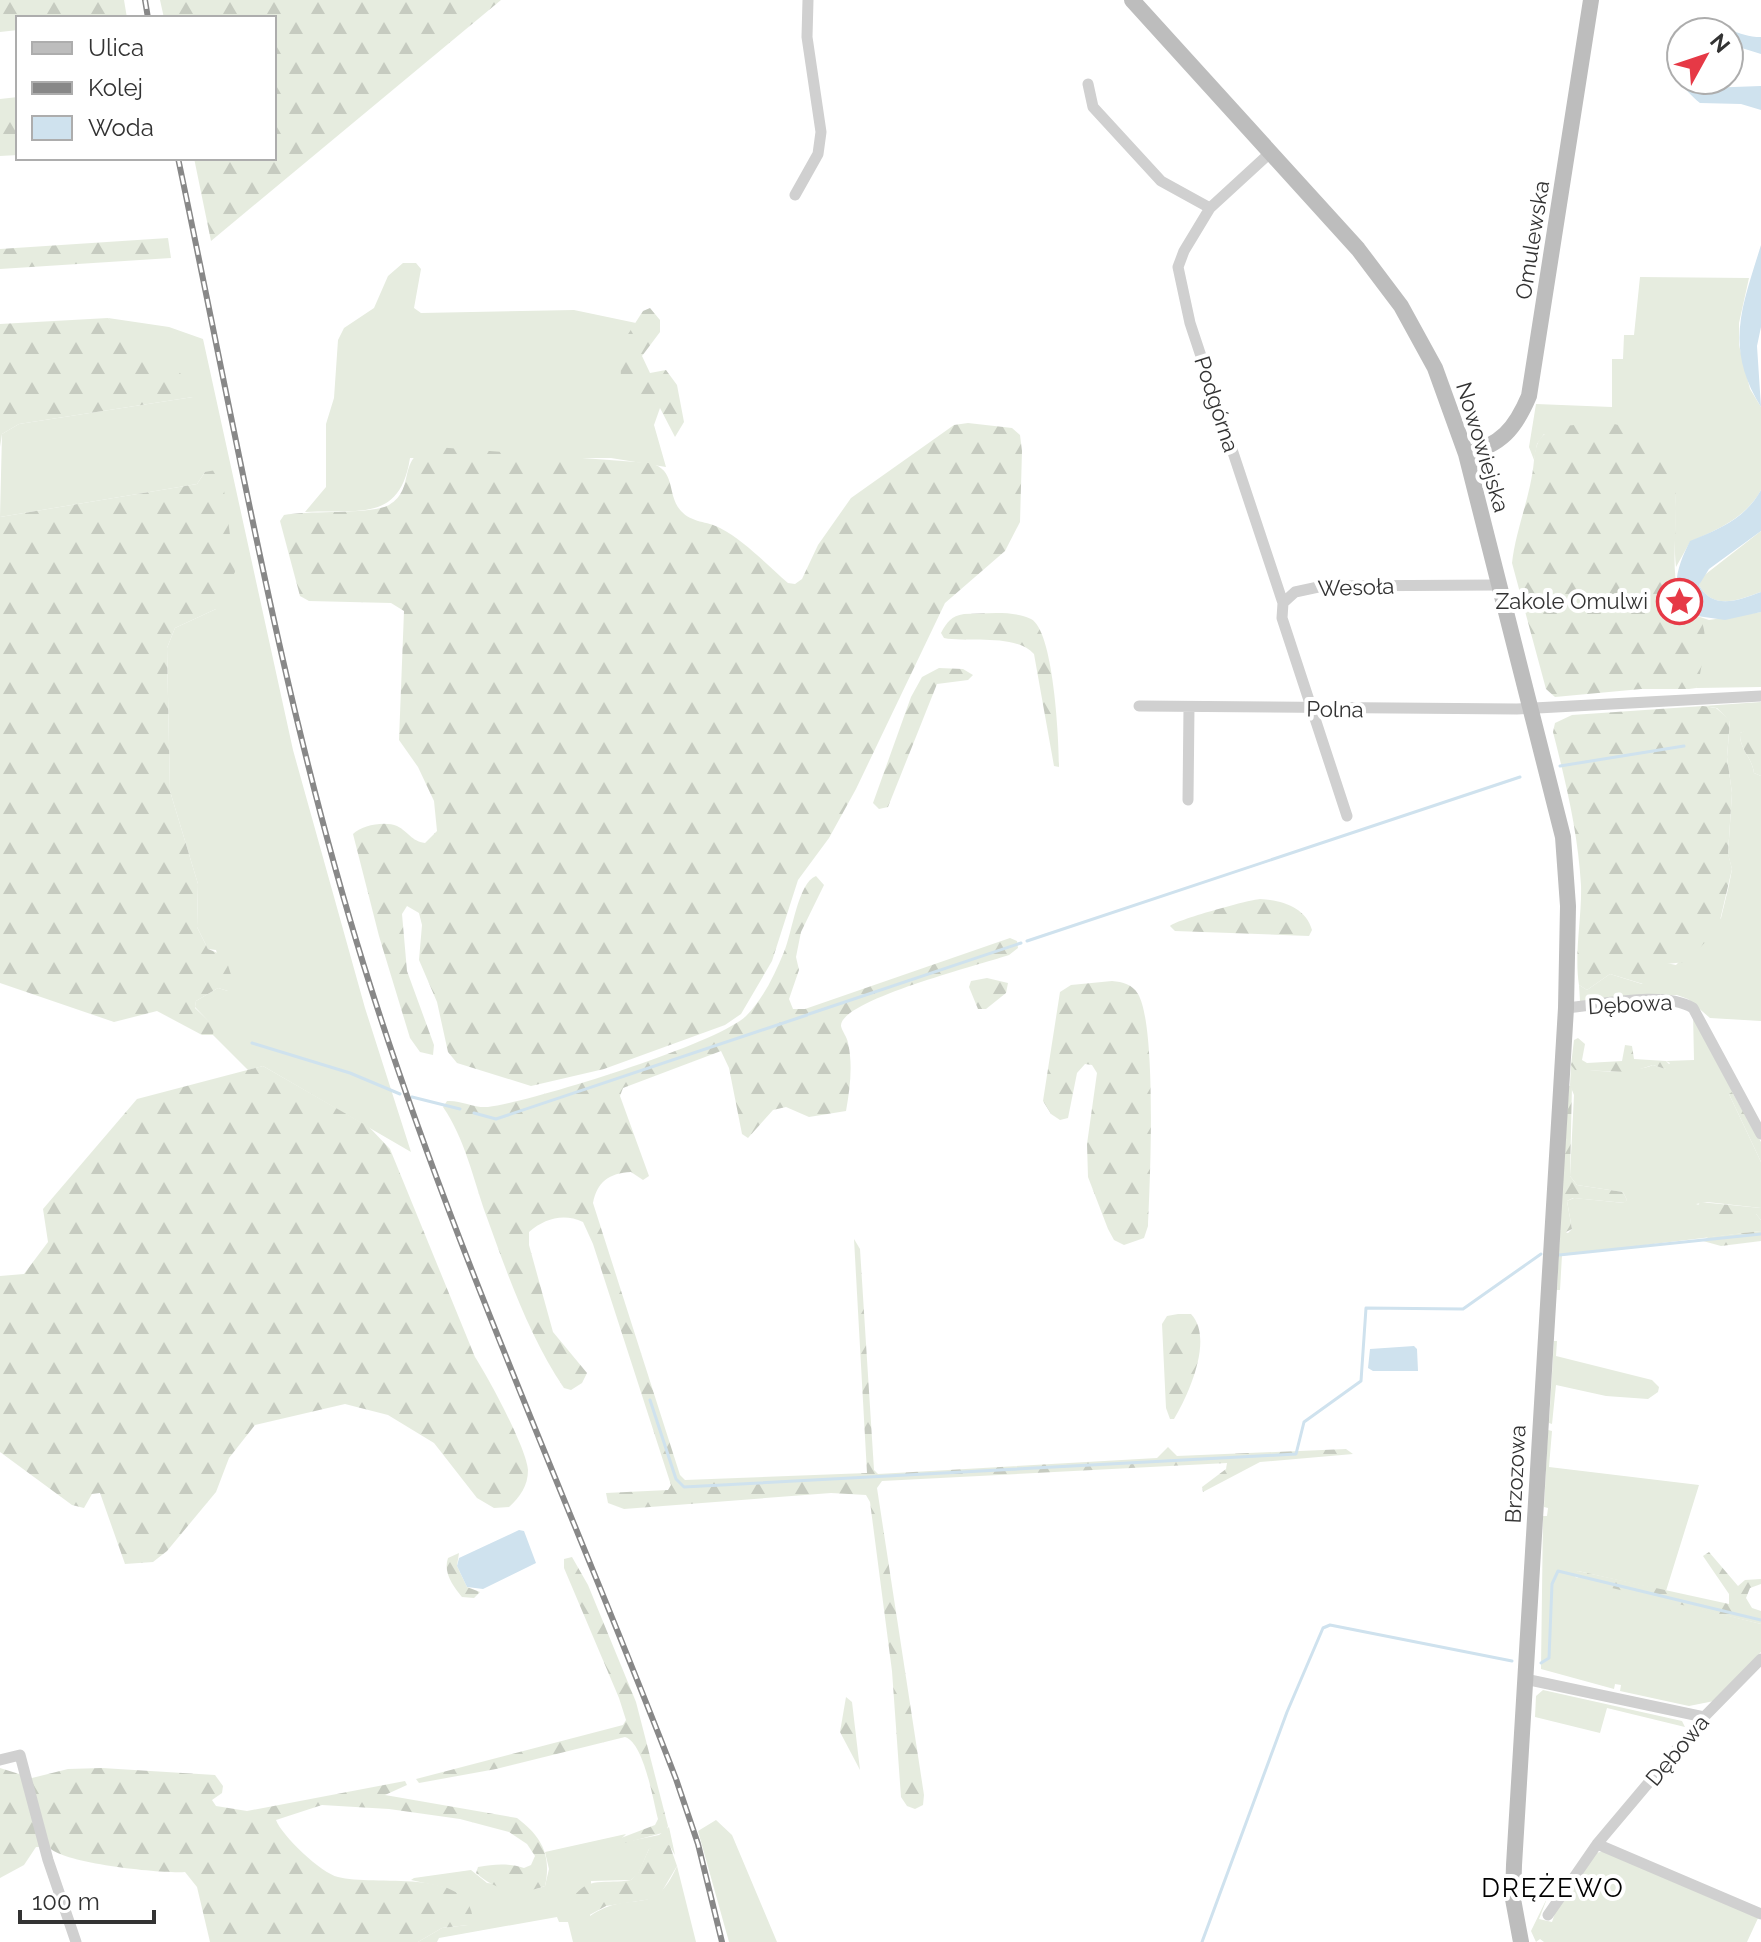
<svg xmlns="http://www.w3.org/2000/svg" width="1761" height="1942" viewBox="0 0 1761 1942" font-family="Raleway,sans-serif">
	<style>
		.grass { fill: #e6ecdf }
		.forest { fill: url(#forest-firs) }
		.water { fill: #cfe2ee }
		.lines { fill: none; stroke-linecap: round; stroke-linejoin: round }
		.stream { stroke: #cfe2ee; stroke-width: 3 }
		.street { stroke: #d0d0d0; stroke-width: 11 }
		.secondary { stroke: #bdbdbd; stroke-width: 16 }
		.rail-casing { stroke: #888; stroke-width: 6 }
		.rail { stroke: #fff; stroke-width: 3; stroke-dasharray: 9; stroke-linecap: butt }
		.labels { text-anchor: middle; stroke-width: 8; stroke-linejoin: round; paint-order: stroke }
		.street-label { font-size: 22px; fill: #333; stroke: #fff }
		.poi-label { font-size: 22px; fill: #333; stroke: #fff; text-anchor: end }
		.quarter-label { font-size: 26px; letter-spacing: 2px; fill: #000; stroke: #fff }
	</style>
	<defs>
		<pattern id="forest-firs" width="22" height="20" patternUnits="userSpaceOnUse" patternTransform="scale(2)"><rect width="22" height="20" fill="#e6ecdf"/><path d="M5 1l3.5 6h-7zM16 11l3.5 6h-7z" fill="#c6cbc0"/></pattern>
	</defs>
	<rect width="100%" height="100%" fill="#fff"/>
	<!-- grass -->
	<path class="grass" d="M403 263H416L421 269 414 308 421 313 574 310 636 323 654 425 666 467 611 458H410C400 523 358 509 305 512L326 487V424L334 398 338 340 344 328 374 308 388 276Z
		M1640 277 1749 278 1739 323V345L1750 389 1761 407V490C1746 518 1718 529 1690 542L1676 567C1671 518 1685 498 1662 450L1544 434 1537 444 1534 460 1529 447 1536 404 1612 407V359H1623L1624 335H1634Z
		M108 318 169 327 203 339 293 750 365 1008 411 1152 263 1066 248 1070 213 1035V1026L195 1007 196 1001 218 988 228 991 216 950 208 949 197 927 198 884 170 791 167 648 175 628 216 609 205 472 197 484 0 517 2 434 19 424 193 397Z
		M1761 531V592C1738 600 1713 611 1699 585L1702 577Z
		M1761 612V687L1696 688 1704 633 1697 616 1709 620Z
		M1761 702V726L1740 733C1739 749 1752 757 1754 773L1761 776V1021L1710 1018 1688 999 1677 995 1580 1001 1579 985 1587 990 1610 974 1642 984 1666 963 1676 965 1721 918 1729 885 1732 869 1728 854 1732 793 1727 757 1730 721 1717 708 1703 706Z
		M1693 1012 1735 1094H1729L1761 1162V1208L1707 1202 1696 1204 1725 1213 1756 1214 1761 1220V1231L1562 1255 1560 1290H1557L1560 1230 1568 1233 1572 1229 1567 1201 1574 1198 1624 1203 1627 1200 1623 1192 1577 1185 1570 1176 1574 1095 1570 1085 1571 1065C1588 1074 1635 1073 1653 1065L1665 1069 1670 1063 1666 1061 1694 1060Z
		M1554 1341H1557L1556 1356 1652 1380 1659 1387 1658 1392 1648 1399 1606 1396 1556 1385 1552 1424 1549 1423Z
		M1548 1430 1552 1431 1549 1467 1699 1485 1666 1591 1578 1571 1575 1577 1761 1624V1652L1714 1701 1689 1706 1620 1691 1621 1685 1615 1684 1614 1689 1541 1669 1543 1516H1547L1548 1508 1544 1507Z
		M1543 1690 1682 1721 1685 1727 1607 1708 1600 1733 1535 1717 1536 1696Z
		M716 1820 732 1835 777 1942H729L698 1831Z
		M669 1827 675 1855 670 1846 649 1849 638 1874 631 1880 591 1881 590 1916C633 1887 653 1921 677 1866L696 1942H573L568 1922H559L557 1917 439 1938 437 1942H406H418L442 1928 468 1925 443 1887 411 1880 414 1878 471 1870 487 1883 537 1889 545 1886 549 1869 545 1852 626 1834 622 1838 625 1842 659 1835Z
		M1604 1851 1759 1916 1747 1942H1544L1540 1939 1536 1942 1531 1931 1548 1896 1539 1919 1552 1922 1556 1910 1596 1853Z"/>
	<!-- forest -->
	<path class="forest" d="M0 0H124L127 18H18V30L0 32Z
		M160 0H501L211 241 194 158H274V18H164Z
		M18 97V155L0 156V99Z
		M168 238 171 258 0 269V249Z
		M650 308 660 320V332L642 356 650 373 666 370 677 385 684 422 675 437 660 408 654 425 637 410 621 377 620 358 623 342 643 311Z
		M108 318 198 387 193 397 19 424 2 434 0 447V324Z
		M968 423 1012 428 1020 435 1022 451 1020 522 1005 551 945 603 856 789 829 838 798 880 772 961 741 1014 725 1025 604 1069 531 1086 457 1063 448 1052 437 1002 419 960 422 925 419 913 407 906 402 914 407 971 434 1045 433 1055 420 1052 410 1038 379 936 353 834C362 825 385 821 397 826 409 832 411 841 425 843L437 831 434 801 418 767 399 740 404 611 391 603 309 601 300 596 280 521 284 515C310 510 370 515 389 505 418 488 394 455 435 447L650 463C677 470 666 494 681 511 692 523 707 521 720 528 745 541 767 565 788 583L795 584 802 579 818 545 851 498 954 425Z
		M1614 424C1622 426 1636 426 1644 431 1697 461 1665 545 1678 592 1681 603 1689 609 1697 616 1712 629 1701 664 1699 681L1696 688 1689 689H1641L1555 697 1546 689 1512 563C1516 528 1531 496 1534 460 1535 450 1537 439 1546 433 1562 422 1595 425 1614 424Z
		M216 470 223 483 235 572 216 609 175 628 167 648 170 791 198 884 197 927 208 949 225 956 235 987 228 991 218 988 196 1001 195 1008 214 1026 213 1035H202L157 1011 114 1022 0 983V517L197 484 205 472Z
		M964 614C984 614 1013 610 1031 619 1054 631 1059 741 1059 767L1054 766 1034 654C1015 633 969 643 944 638L941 633C947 622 951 616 964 614Z
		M939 668 963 669 973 675 968 680 937 684 888 807 879 809 873 803 911 697 922 677Z
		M1703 706 1716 708 1730 720 1727 757 1732 793 1728 853 1732 869 1718 929 1686 962 1666 964 1643 984 1610 974 1587 990 1579 985C1574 953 1582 918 1581 885 1578 833 1566 783 1553 732L1555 723 1572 715Z
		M1757 725 1761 726V776L1754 773C1752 757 1739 749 1740 733Z
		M816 876 824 885 801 932 796 957 799 970 789 999 793 1009H805L1010 938 1017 941 1018 948 1009 955C987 963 839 1000 841 1026 842 1031 847 1037 848 1043 853 1064 850 1089 846 1111L809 1117 786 1107 773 1110 748 1138 742 1134 729 1068 721 1051 623 1088 620 1096 649 1176 643 1180 631 1172C609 1173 597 1182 593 1203L680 1475 685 1480 867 1473 854 1239 860 1249 874 1470 878 1474 1157 1458 1168 1447 1177 1456 1346 1449 1353 1454 1260 1462 1203 1492 1202 1487 1226 1469 1227 1463 882 1481 877 1488 924 1795 923 1805 915 1809 907 1806 901 1797 892 1671 870 1502 866 1495 831 1493 624 1509 608 1503 606 1493 668 1490 671 1485 593 1244 583 1222C564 1213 545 1218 529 1232V1245L553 1332 587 1373 582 1383 571 1390 564 1388C529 1336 507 1273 486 1215 473 1178 465 1139 443 1107L447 1101C461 1100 473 1108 488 1107 530 1102 721 1043 747 1015 763 999 775 974 784 952 792 934 798 882 816 876Z
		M1260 899C1281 900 1306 907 1312 930L1309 936 1175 931 1170 926C1176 920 1248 900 1260 899Z
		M987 978 1008 983 1006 993 986 1009H978L969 987 971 981Z
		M1112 981C1123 982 1132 984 1138 994 1157 1026 1150 1183 1148 1226L1144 1238 1124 1245 1114 1240 1108 1229 1088 1177 1087 1144 1097 1073 1092 1065 1085 1064 1077 1073 1068 1118 1060 1120 1051 1114 1043 1101 1060 992 1071 985Z
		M1578 1038 1585 1044 1582 1060 1587 1063 1622 1061 1625 1045 1632 1046 1634 1059 1666 1061 1671 1066 1665 1069 1653 1065 1631 1072 1575 1070 1571 1065 1574 1040Z
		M263 1066 369 1127 390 1149 475 1357C488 1377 527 1449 528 1470 528 1486 520 1497 509 1507L494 1508 477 1498 434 1443 388 1415 345 1404 255 1425 229 1458 216 1492 167 1551 153 1562 125 1564 100 1493 92 1494 84 1508 72 1505 0 1452V1276L24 1274 48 1242 43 1209 137 1099Z
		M1572 1085 1570 1176 1577 1185 1623 1192 1627 1200 1625 1203 1573 1198 1567 1201 1572 1229 1564 1233 1559 1229 1569 1086Z
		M1732 1092 1761 1142V1162L1729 1094Z
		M1700 1202 1761 1208V1220L1756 1214 1704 1215 1695 1211Z
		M1761 1231V1241L1721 1246 1703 1241 1708 1237Z
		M1178 1314H1191C1214 1338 1189 1394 1174 1419H1170L1166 1408 1162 1324 1167 1316Z
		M1709 1552 1738 1586 1745 1580 1761 1579V1584L1750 1588 1746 1598 1752 1608 1761 1611V1624L1583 1581 1574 1575 1578 1571 1729 1604V1594L1703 1556Z
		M459 1553 457 1566 467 1587 480 1592 474 1598 462 1597C453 1586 443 1573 448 1558Z
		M572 1557 588 1585 636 1702 668 1826 666 1832 625 1843 621 1838 655 1825 658 1819C653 1800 644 1743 625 1737L496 1769 419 1783 416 1779 623 1725 626 1720 619 1698 564 1568V1559Z
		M846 1697 852 1702 860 1770 840 1732Z
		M0 1768 32 1778 68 1769 102 1768 215 1775 223 1786 222 1793 212 1800 216 1806 247 1811 405 1781 407 1785 385 1795 517 1818C541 1836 552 1855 545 1886 520 1896 496 1891 476 1873L478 1867C495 1864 508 1863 524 1868L531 1865 535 1856 527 1844 509 1832 460 1819 389 1809 322 1805 276 1820C282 1836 321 1873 338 1877 373 1887 470 1866 473 1920L468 1925 442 1928 418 1942H210L197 1887 185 1872C163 1874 60 1863 49 1847H36L24 1865 0 1878Z
		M663 1842 670 1846 677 1866 658 1898 606 1906 584 1918 574 1916 571 1901C587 1874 606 1885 631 1880L638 1873 649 1849Z"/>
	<!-- water -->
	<path class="water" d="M1690 23C1722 19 1734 37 1761 37V54L1729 44V32H1681V80H1697L1706 88 1761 86V110L1741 104 1700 103C1673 81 1655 47 1690 23Z
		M1761 245V327L1757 346 1761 407C1724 347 1742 307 1761 245Z
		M1761 490V531L1709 569 1699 585C1713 611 1739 600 1761 592V612L1725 620 1697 616C1665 598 1677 567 1690 541 1718 530 1746 518 1761 490Z
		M1414 1346 1417 1349 1418 1371H1373L1368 1368 1370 1349Z
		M519 1530 524 1531 536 1563 483 1589 467 1587 457 1566 459 1558Z"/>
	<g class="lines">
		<!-- stream -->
		<path class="stream" d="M1560 766 1684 746
			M1027 941 1520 777
			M809 1014 1021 943
			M252 1043 350 1073 400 1094
			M412 1097 460 1109
			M474 1113 496 1119 807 1015
			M1559 1255 1761 1234
			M650 1400 676 1479 684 1487 1296 1454 1304 1422 1361 1381 1366 1308 1463 1309 1541 1254
			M1541 1663 1549 1658 1552 1584 1558 1571 1761 1620
			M1202 1942 1287 1712 1323 1628 1330 1625 1512 1661"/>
		<!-- street -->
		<path class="street" d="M1088 84 1093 107 1161 181 1210 208
			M1271 152 1210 208 1184 251 1178 267 1190 323 1283 603
			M795 195 818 154 821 132 807 37 808 0
			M1139 706 1517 709 1761 696
			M1188 800 1189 707
			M1347 816 1282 618 1283 603 1295 592 1323 586 1497 585
			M1566 1008C1602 1005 1662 990 1693 1008L1761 1134
			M1525 1679 1704 1717
			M0 1760 20 1755 48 1860 76 1942
			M1597 1844 1761 1914
			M1548 1915 1597 1844 1704 1717 1761 1659"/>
		<!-- secondary -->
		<path class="secondary" d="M1132 0 1358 249 1401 306 1435 368 1466 454 1563 837 1568 906 1566 1008 1514 1865 1513 1899 1521 1942
			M1466 454C1501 445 1515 429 1529 396L1591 0"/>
		<defs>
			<path id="rail" d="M145 0 148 18
				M178 158C235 427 282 702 364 966 450 1243 572 1508 676 1779L698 1844 722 1942"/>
		</defs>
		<!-- rail casing -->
		<use href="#rail" class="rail-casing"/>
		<!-- rail -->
		<use href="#rail" class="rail"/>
	</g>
	<!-- icons -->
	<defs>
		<symbol id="sight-ring" viewBox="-11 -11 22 22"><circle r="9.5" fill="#fff" stroke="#e63946" stroke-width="1.5"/><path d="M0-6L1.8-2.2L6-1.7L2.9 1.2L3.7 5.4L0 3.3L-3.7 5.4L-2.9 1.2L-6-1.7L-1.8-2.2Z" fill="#e63946"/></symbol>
	</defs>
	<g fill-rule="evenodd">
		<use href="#sight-ring" x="1654" y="576" width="51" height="51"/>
	</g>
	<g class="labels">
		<!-- street labels -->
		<g class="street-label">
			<text transform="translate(1532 240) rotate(-81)" y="8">Omulewska</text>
			<text transform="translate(1217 404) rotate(72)" y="8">Podgórna</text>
			<text transform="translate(1483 447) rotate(73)" y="8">Nowowiejska</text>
			<text transform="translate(1356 587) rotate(-2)" y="8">Wesoła</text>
			<text transform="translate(1335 709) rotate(1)" y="8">Polna</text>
			<text transform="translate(1630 1004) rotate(-3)" y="8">Dębowa</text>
			<text transform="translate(1515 1474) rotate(-87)" y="8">Brzozowa</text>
			<text transform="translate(1677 1750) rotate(-50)" y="8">Dębowa</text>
		</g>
		<!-- poi labels -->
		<g class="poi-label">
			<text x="1648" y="609">Zakole Omulwi</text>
		</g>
		<!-- quarter labels -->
		<g class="quarter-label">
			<text x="1553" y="1897">DRĘŻEWO</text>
		</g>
	</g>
	<!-- legend -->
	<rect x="16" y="16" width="260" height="144" fill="#ffffff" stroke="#adadad" stroke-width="2"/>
	<rect x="32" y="42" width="40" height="12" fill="#bdbdbd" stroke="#adadad" stroke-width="2"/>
	<text x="88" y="56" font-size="24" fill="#333333">Ulica</text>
	<rect x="32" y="82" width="40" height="12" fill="#888888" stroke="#adadad" stroke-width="2"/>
	<text x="88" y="96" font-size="24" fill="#333333">Kolej</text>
	<rect x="32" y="116" width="40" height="24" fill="#cfe2ee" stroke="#adadad" stroke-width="2"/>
	<text x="88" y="136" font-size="24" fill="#333333">Woda</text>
	<!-- north arrow -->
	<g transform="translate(1705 56) rotate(50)"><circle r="38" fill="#ffffff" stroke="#adadad" stroke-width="2"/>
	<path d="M0-6L14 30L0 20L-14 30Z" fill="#e63946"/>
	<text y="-12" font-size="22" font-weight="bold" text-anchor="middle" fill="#333333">N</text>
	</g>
	<!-- scale -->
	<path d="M20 1910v12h134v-12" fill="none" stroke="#333333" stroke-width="4"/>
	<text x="32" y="1910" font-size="24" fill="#333333" stroke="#ffffff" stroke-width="6" paint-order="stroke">100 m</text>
</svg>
